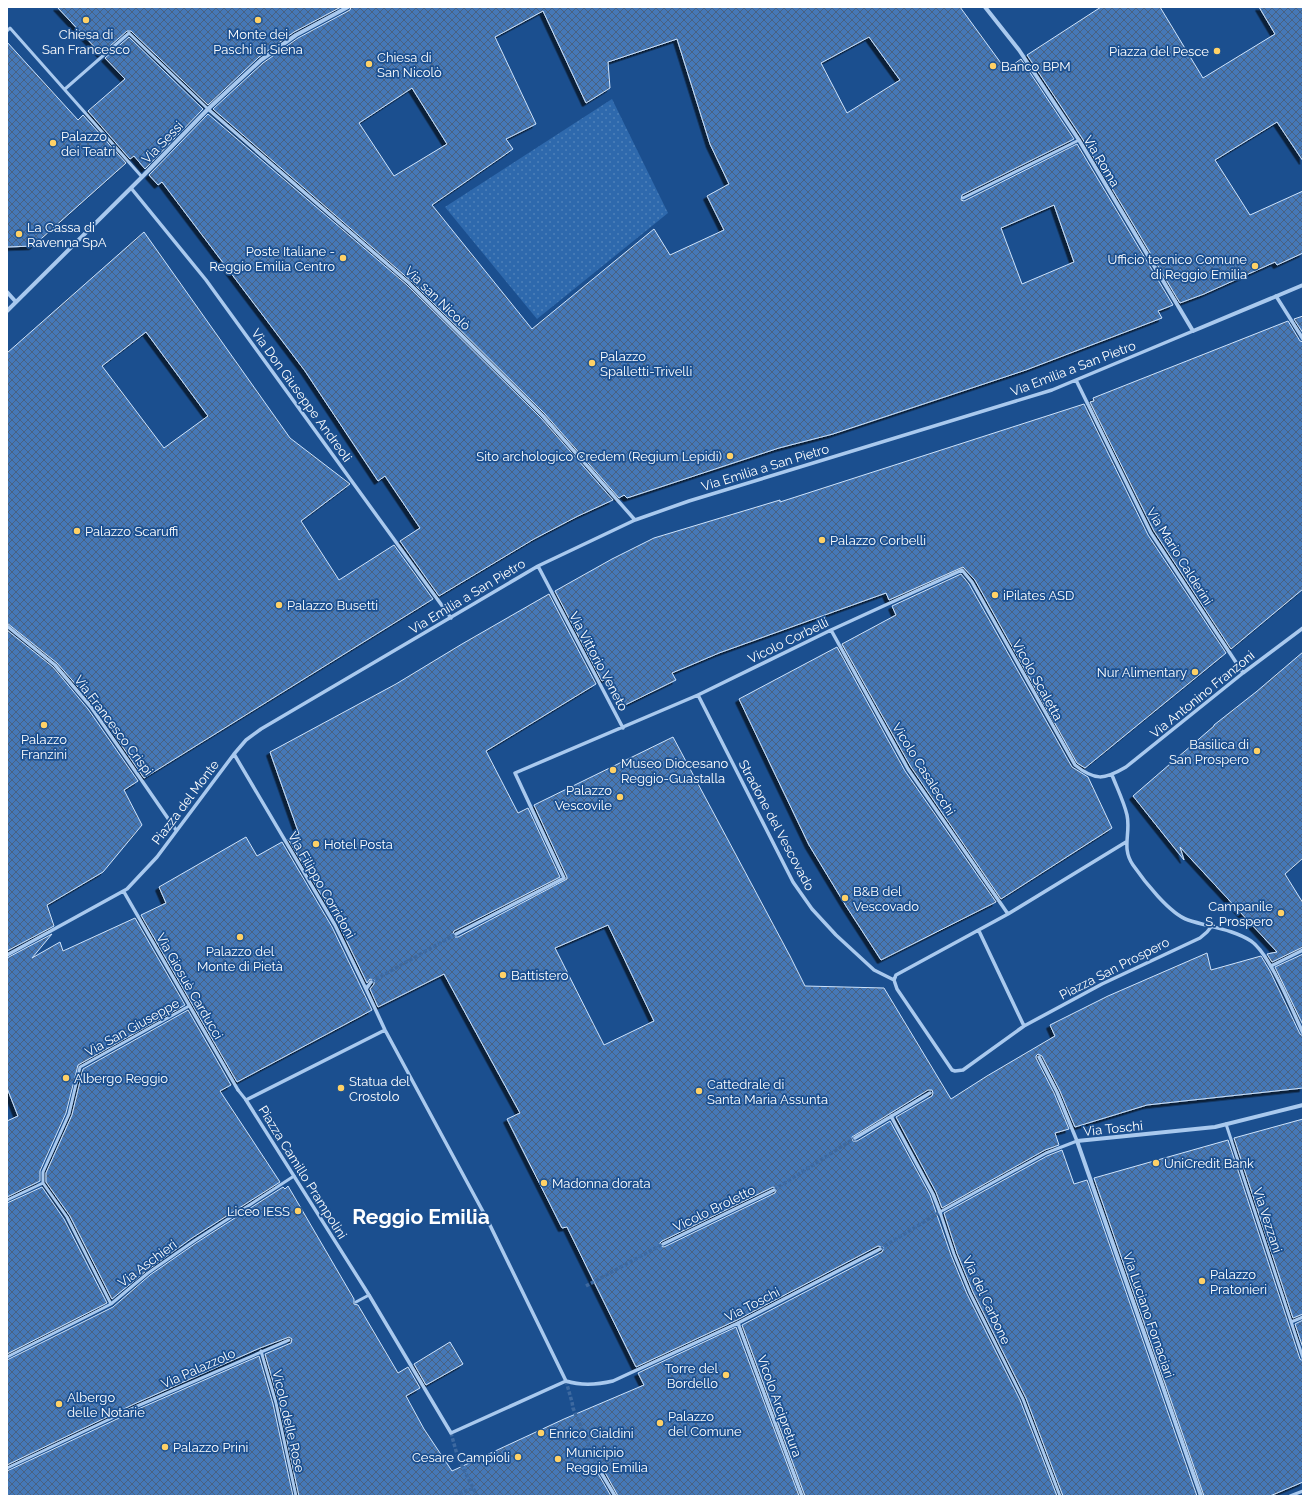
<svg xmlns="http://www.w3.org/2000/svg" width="1310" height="1503" viewBox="0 0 1310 1503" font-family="Raleway,sans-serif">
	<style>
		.grass { fill: url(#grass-dots) }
		.building { fill: url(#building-cross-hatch); stroke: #cfe3fa; fill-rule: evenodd; filter: url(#shadow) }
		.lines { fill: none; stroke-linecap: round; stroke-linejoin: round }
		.pedestrian-tunnel { stroke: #3d69a0; stroke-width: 3.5; stroke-dasharray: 3.5 2; stroke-linecap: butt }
		.service { stroke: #a9c9ee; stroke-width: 3 }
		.pedestrian { stroke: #a9c9ee; stroke-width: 3.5 }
		.minor { stroke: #a9c9ee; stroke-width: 4 }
		.poi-dot { fill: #ffd166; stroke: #1b4f8f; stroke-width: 1.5 }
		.labels { text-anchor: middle; stroke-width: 3.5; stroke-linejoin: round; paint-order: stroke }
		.poi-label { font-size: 13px; fill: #fff; stroke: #1b4f8f; text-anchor: start }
		.street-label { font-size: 13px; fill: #fff; stroke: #1b4f8f }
		.town-label { font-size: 21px; font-weight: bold; fill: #fff; stroke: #1b4f8f }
	</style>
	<defs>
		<pattern id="grass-dots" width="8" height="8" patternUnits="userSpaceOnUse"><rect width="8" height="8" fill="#2e69ad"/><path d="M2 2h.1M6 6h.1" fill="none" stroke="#4d80b9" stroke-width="1.8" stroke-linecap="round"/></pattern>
		<pattern id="building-cross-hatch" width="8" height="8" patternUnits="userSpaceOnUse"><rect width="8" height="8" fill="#4478b7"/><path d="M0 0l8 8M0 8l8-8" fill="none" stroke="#486282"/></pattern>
		<filter id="shadow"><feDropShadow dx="-3.5" dy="3.5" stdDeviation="0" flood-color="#0009"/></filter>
	</defs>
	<rect width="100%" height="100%" fill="#1b4f8f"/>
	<!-- grass -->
	<path class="grass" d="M612 99 668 213 537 319 445 207Z"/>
	<!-- building -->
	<path class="building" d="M57 7H341L294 32 259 57 208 105 131 31H127L101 54Z
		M351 7H960L1006 70 1021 59 1074 139 962 195 961 200 964 201 1077 144 1173 305 1158 311 1162 318 1026 370 833 434 779 448 627 498 624 495 619 498 545 414 411 281 213 109 263 63 298 38 350 10ZM543 11 586 103 610 88 608 62 677 39 710 144 729 184 707 196 724 230 670 255 654 229 532 329 432 205 513 149 506 139 536 124 495 37ZM869 37 900 80 847 113 821 63ZM412 88 447 144 394 176 359 123ZM1054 205 1074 262 1022 284 1001 228Z
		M1101 7H1160L1203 78 1275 34 1259 7H1303V161L1277 122 1215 160 1250 215 1303 191V253L1277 265 1275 262 1204 294 1180 303 1082 138 1027 55Z
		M129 37 203 109 145 169 134 156 130 159 88 111 125 79 105 58Z
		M7 42 78 120 83 115 126 163 33 246 7 247Z
		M208 114 407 285 541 418 613 500 578 516 534 539 439 596 400 541 420 528 385 476 378 481 305 371 162 182 158 185 149 175Z
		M144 232 290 438 350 484 301 521 339 580 394 545 433 599 144 778 94 705 57 663 7 623V353ZM146 332 208 416 164 448 102 366Z
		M1303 316V333L1294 319Z
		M1288 321 1300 341 1303 342V589L1231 649 1154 531 1090 402 1094 401 1093 398Z
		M1084 404 1148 535 1226 653 1085 768 1077 763 975 580 963 567 889 600 886 593 719 653 672 673 676 680 623 706 609 677 602 681 555 591 612 559 654 538 780 500V502Z
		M961 574 969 584 1072 767 1088 777 1112 828 1001 899 911 767 842 644 896 615 892 606Z
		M549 594 596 684 486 751 518 813 528 808 560 877 454 931 453 934 455 937H458L567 879V877L534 805 673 737 790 956 805 986 884 988 951 1099 987 1076 1055 1036 1050 1025 1108 996 1207 953 1211 970 1261 956 1270 971 1300 1034 1303 1036V1088L1147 1105 1075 1127 1060 1091 1042 1056 1038 1054 1036 1056V1058L1054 1093 1069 1129 1055 1133 1059 1145 1045 1150 942 1208 936 1192 896 1117 932 1096 933 1093 932 1090H928L852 1137 853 1141H857L890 1121 930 1195 951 1255 967 1294 1020 1400 1057 1496H805L742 1325 882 1252 883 1250V1247L878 1246 737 1320 636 1367 567 1227 562 1228 507 1119 520 1113 444 974 378 1007 370 989 374 984V980L370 979 367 983 338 923 288 839 299 834 270 752 396 684 462 644ZM608 925 654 1021 604 1045 555 948ZM773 1187 777 1189 775 1193 664 1247 660 1246V1243L662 1241Z
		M7 630 53 667 88 709 138 781 124 790 142 825 103 872 47 905 54 926 7 951Z
		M837 647 905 771 996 902 881 960 846 906 809 845 739 699Z
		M1303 652V858L1285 874 1303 903V947L1272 962 1267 954 1277 952 1180 847 1184 860 1133 796 1214 726V725L1256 692Z
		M246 837 257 856 282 842 332 927 372 1010 237 1082 141 915 166 903 159 887Z
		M135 918 185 1005 78 1065 66 1113 40 1171V1181L7 1197V1121L18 1116 7 1088V958L52 934 32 958 60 942 63 951Z
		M1303 954V1025L1275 967Z
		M188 1010 231 1085 220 1091 280 1182 192 1238 146 1271 112 1299 70 1216 46 1182V1173L72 1115 83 1069Z
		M1303 1119V1314L1293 1318 1234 1138Z
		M1228 1140 1300 1359 1303 1361V1482L1270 1496H1204L1094 1178Z
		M1062 1150 1074 1184 1087 1180 1197 1496H1063L1026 1398 973 1292 957 1253 944 1213 1047 1156Z
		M288 1186 354 1299V1304L358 1305 398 1373 408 1367 420 1388 406 1396 424 1429 452 1471 564 1419 644 1385 638 1373 736 1327 799 1496H618L602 1467 599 1466 596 1467V1470L611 1496H299L279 1402 265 1354 291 1343 292 1339 289 1337 260 1348 134 1404 7 1465V1360L113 1307 150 1275 196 1243 283 1187 285 1189Z
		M42 1187 64 1219 107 1303 7 1354V1203Z
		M1303 1320V1348L1295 1324Z
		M450 1342 463 1364 426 1385 414 1364Z
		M259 1356 273 1404 293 1496H7V1471L136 1410Z"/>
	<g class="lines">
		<!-- pedestrian-tunnel -->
		<path class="pedestrian-tunnel" d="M371 982 456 934
			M774 1190 855 1138
			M880 1249 940 1212
			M586 1286 663 1244
			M566 1381 572 1402 573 1408 599 1469
			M451 1433 458 1458 477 1496
			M454 1496 473 1488"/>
		<!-- service -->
		<path class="service" d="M7 31 10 28 142 177
			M65 89 129 33 208 109
			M963 198 1079 140
			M238 1090 246 1100
			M1226 1124 1303 1358
			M43 1183V1172L69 1114 80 1067 189 1006
			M43 1183 67 1217 111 1304
			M7 1200 43 1183
			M356 1302 369 1295
			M1291 1322 1303 1317
			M261 1351 276 1403 296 1496
			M7 1357 111 1304 148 1273 194 1241 294 1176
			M7 1468 135 1407 289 1340
			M1060 1496 1023 1399 970 1293 954 1254 940 1212 1046 1153 1077 1141
			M1290 1496 1303 1491"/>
		<!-- pedestrian -->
		<path class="pedestrian" d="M208 109 409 283 543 416 635 520
			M131 188 206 280 451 618
			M1276 296 1303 339
			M1076 380 1151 533 1243 673
			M538 566 623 728
			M7 626 55 665 91 707 176 830
			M831 630 908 769 1008 914
			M698 695 793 882 812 909 836 935 874 970 894 980
			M234 754 335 925 366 989 385 1030 487 1219 566 1381
			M1112 775C1117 788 1124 802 1127 815 1131 833 1121 848 1133 865 1144 881 1170 914 1188 920 1209 927 1232 929 1251 941 1270 954 1292 1010 1303 1033
			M1126 842 1008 914 896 975 894 980 897 989 952 1070 955 1071 963 1070 1024 1026 1102 984 1200 938 1207 932 1211 927
			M124 892 238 1090
			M979 931 1024 1026
			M456 934 564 878 515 773 698 695 831 630 962 570 972 582 1075 765C1095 781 1104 780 1126 767L1243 673 1303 628
			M7 955 127 889 157 857 234 754 246 740 261 729 538 566 635 520 689 501 1052 390 1193 331
			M1271 966 1303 950
			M366 989 371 982
			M385 1030 246 1100 369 1295 451 1433 566 1381C582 1386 596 1385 613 1381L738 1323 880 1249
			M1039 1057 1057 1092 1077 1141
			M891 1116 933 1194 940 1212
			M855 1138 930 1093
			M663 1244 774 1190
			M738 1323 802 1496
			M599 1469 615 1496"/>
		<!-- minor -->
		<path class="minor" d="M985 7 1019 50 1079 140 1193 331 1303 285
			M7 292 16 302
			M7 311 142 177 208 109 261 60 296 35 348 7
			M1201 1496 1077 1141 1215 1127 1303 1105"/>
	</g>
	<!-- markers -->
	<g class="poi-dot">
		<circle cx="86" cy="20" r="4"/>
		<circle cx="258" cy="20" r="4"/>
		<circle cx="1217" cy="51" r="4"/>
		<circle cx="369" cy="64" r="4"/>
		<circle cx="993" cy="66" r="4"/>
		<circle cx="53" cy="143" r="4"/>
		<circle cx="19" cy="234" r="4"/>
		<circle cx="343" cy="258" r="4"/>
		<circle cx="1255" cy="266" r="4"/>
		<circle cx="592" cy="363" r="4"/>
		<circle cx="730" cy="456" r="4"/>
		<circle cx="77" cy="531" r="4"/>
		<circle cx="822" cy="540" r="4"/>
		<circle cx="995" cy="595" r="4"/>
		<circle cx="279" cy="605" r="4"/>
		<circle cx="1195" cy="672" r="4"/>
		<circle cx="44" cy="725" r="4"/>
		<circle cx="1257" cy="751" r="4"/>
		<circle cx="613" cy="770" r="4"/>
		<circle cx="620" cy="797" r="4"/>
		<circle cx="316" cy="844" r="4"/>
		<circle cx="845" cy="898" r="4"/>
		<circle cx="1281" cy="913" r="4"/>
		<circle cx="240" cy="937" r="4"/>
		<circle cx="503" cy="975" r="4"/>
		<circle cx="66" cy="1078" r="4"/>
		<circle cx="341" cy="1088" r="4"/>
		<circle cx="699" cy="1091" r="4"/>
		<circle cx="1156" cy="1163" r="4"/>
		<circle cx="544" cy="1183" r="4"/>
		<circle cx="298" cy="1211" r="4"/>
		<circle cx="1202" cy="1281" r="4"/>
		<circle cx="726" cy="1375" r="4"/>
		<circle cx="59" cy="1404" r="4"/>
		<circle cx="660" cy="1423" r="4"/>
		<circle cx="541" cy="1433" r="4"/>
		<circle cx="165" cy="1447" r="4"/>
		<circle cx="518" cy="1457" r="4"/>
		<circle cx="558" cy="1459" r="4"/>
	</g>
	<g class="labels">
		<!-- poi labels -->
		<g class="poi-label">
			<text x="86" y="39" text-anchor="middle">Chiesa di<tspan x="86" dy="15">San Francesco</tspan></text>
			<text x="258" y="39" text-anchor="middle">Monte dei<tspan x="258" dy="15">Paschi di Siena</tspan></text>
			<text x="1209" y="56" text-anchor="end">Piazza del Pesce</text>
			<text x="377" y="62">Chiesa di<tspan x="377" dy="15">San Nicolò</tspan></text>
			<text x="1001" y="71">Banco BPM</text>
			<text x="61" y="141">Palazzo<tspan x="61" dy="15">dei Teatri</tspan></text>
			<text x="27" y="232">La Cassa di<tspan x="27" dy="15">Ravenna SpA</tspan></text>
			<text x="335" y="256" text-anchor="end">Poste Italiane -<tspan x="335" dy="15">Reggio Emilia Centro</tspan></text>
			<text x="1247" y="264" text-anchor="end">Ufficio tecnico Comune<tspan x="1247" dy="15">di Reggio Emilia</tspan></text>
			<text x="600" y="361">Palazzo<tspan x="600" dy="15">Spalletti-Trivelli</tspan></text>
			<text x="722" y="461" text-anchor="end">Sito archologico Credem (Regium Lepidi)</text>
			<text x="85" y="536">Palazzo Scaruffi</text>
			<text x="830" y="545">Palazzo Corbelli</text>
			<text x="1003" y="600">iPilates ASD</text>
			<text x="287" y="610">Palazzo Busetti</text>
			<text x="1187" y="677" text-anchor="end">Nur Alimentary</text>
			<text x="44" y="744" text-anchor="middle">Palazzo<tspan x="44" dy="15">Franzini</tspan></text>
			<text x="1249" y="749" text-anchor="end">Basilica di<tspan x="1249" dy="15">San Prospero</tspan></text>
			<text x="621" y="768">Museo Diocesano<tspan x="621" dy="15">Reggio-Guastalla</tspan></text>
			<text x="612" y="795" text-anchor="end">Palazzo<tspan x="612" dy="15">Vescovile</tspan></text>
			<text x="324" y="849">Hotel Posta</text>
			<text x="853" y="896">B&amp;B del<tspan x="853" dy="15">Vescovado</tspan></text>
			<text x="1273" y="911" text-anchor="end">Campanile<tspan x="1273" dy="15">S. Prospero</tspan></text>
			<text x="240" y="956" text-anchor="middle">Palazzo del<tspan x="240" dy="15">Monte di Pietà</tspan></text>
			<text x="511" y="980">Battistero</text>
			<text x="74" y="1083">Albergo Reggio</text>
			<text x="349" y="1086">Statua del<tspan x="349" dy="15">Crostolo</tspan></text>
			<text x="707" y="1089">Cattedrale di<tspan x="707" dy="15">Santa Maria Assunta</tspan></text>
			<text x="1164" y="1168">UniCredit Bank</text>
			<text x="552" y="1188">Madonna dorata</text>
			<text x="290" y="1216" text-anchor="end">Liceo IESS</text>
			<text x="1210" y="1279">Palazzo<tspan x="1210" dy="15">Pratonieri</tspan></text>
			<text x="718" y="1373" text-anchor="end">Torre del<tspan x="718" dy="15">Bordello</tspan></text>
			<text x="67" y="1402">Albergo<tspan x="67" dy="15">delle Notarie</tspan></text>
			<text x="668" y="1421">Palazzo<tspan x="668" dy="15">del Comune</tspan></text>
			<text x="549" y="1438">Enrico Cialdini</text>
			<text x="173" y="1452">Palazzo Prini</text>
			<text x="566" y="1457">Municipio<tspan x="566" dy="15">Reggio Emilia</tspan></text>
			<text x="510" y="1462" text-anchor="end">Cesare Campioli</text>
		</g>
		<!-- street labels -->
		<g class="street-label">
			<text transform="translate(162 142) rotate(-46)" y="5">Via Sessi</text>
			<text transform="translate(1102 161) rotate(59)" y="5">Via Roma</text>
			<text transform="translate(438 298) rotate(44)" y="5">Via san Nicolò</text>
			<text transform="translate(1073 368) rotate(-21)" y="5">Via Emilia a San Pietro</text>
			<text transform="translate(302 395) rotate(54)" y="5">Via Don Giuseppe Andreoli</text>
			<text transform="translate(765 467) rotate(-17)" y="5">Via Emilia a San Pietro</text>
			<text transform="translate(1180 556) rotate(58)" y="5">Via Mario Calderini</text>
			<text transform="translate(467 596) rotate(-31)" y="5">Via Emilia a San Pietro</text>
			<text transform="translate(788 640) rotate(-26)" y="5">Vicolo Corbelli</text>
			<text transform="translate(599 661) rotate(62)" y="5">Via Vittorio Veneto</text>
			<text transform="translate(1038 680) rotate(61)" y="5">Vicolo Scaletta</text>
			<text transform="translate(1202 694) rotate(-39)" y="5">Via Antonino Franzoni</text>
			<text transform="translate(114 725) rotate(53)" y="5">Via Francesco Crispi</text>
			<text transform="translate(924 769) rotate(58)" y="5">Vicolo Casalecchi</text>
			<text transform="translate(185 802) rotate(-53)" y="5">Piazza del Monte</text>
			<text transform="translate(777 825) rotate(62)" y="5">Stradone del Vescovado</text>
			<text transform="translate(322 885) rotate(60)" y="5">Via Filippo Corridoni</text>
			<text transform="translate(1114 968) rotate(-27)" y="5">Piazza San Prospero</text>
			<text transform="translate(190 986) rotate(60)" y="5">Via Giosuè Carducci</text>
			<text transform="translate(132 1027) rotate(-29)" y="5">Via San Giuseppe</text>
			<text transform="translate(1113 1128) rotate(-6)" y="5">Via Toschi</text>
			<text transform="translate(303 1172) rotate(58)" y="5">Piazza Camillo Prampolini</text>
			<text transform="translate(714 1208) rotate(-26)" y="5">Vicolo Broletto</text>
			<text transform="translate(1268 1220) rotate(72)" y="5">Via Vezzani</text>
			<text transform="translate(147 1263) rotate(-37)" y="5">Via Aschieri</text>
			<text transform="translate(987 1300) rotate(65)" y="5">Via del Carbone</text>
			<text transform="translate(752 1304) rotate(-27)" y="5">Via Toschi</text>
			<text transform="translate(1149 1315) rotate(71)" y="5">Via Luciano Fornaciari</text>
			<text transform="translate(198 1368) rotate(-24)" y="5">Via Palazzolo</text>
			<text transform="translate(780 1406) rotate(70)" y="5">Vicolo Arcipretura</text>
			<text transform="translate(289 1421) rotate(77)" y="5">Vicolo delle Rose</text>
		</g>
		<!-- town labels -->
		<g class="town-label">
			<text x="421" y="1224">Reggio Emilia</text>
		</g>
	</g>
	<!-- border -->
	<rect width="1310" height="1503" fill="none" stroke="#ffffff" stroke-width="16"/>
</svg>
